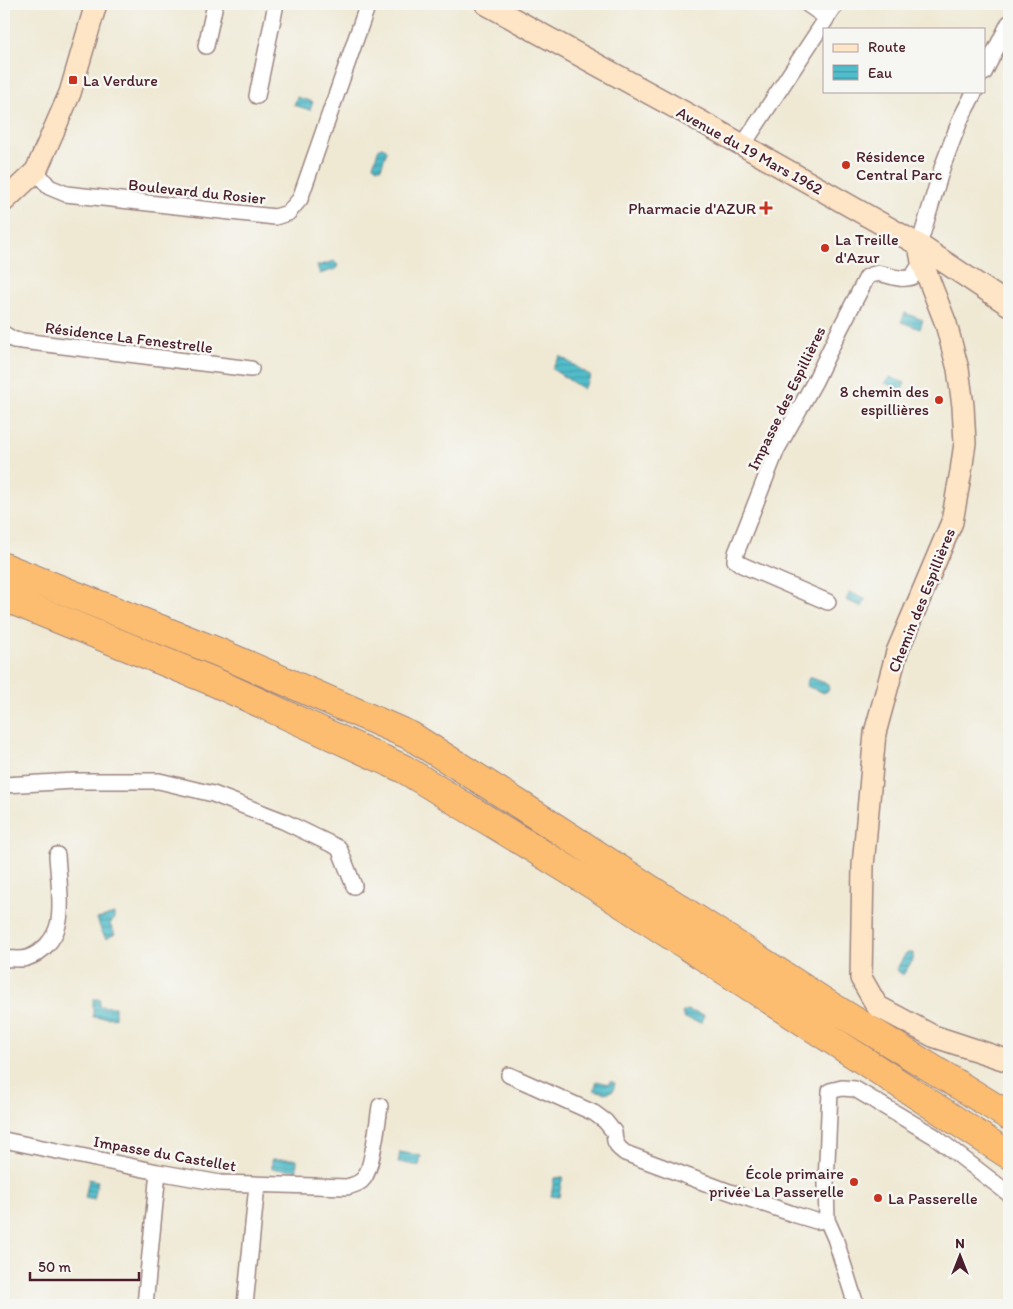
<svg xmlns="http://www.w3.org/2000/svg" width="1013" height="1309" viewBox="0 0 1013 1309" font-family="Itim,sans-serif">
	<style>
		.water { fill: url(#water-rules); stroke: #4e6e7b }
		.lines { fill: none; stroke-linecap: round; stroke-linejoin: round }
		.street-casing { stroke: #9c8480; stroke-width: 18 }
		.secondary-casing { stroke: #9c8480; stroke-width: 24 }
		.highway-casing { stroke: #9c8480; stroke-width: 30 }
		.street { stroke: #fff; stroke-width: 15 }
		.secondary { stroke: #fee5c5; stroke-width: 21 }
		.highway { stroke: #fcbd6f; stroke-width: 28 }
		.poi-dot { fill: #c8321e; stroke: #f6f6f2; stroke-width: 2 }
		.labels { text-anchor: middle; stroke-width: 5; stroke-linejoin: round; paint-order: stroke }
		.poi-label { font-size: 16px; fill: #4a1f2b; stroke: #f6f6f2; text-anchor: start }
		.street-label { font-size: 16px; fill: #4a1f2b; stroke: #f6f6f2 }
	</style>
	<defs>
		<pattern id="water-rules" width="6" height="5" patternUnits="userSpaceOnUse" patternTransform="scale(1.25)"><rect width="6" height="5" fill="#51bdcb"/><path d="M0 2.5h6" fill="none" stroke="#4599a5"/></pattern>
	</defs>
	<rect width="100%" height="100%" fill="#f6f6f2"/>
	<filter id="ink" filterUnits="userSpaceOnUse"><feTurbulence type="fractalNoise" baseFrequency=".02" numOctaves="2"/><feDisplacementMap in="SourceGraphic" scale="10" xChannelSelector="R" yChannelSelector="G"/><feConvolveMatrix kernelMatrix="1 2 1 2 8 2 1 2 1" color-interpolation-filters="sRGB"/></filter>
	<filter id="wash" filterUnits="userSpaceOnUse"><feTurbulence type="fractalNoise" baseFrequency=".0096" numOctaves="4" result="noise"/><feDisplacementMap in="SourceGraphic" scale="20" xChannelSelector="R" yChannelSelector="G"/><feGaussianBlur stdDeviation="1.12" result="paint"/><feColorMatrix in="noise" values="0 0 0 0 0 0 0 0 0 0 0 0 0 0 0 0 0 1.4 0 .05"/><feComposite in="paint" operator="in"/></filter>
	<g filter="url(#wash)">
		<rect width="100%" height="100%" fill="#efe9d4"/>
		<!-- water -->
		<path class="water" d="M297 97 313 102 310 110 294 105Z
			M382 147 386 149 387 151 381 168H377L373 165 379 148Z
			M334 261 338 265 336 269 320 274 317 266Z
			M905 313 923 320 920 329 901 322Z
			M560 356 591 376 583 389 552 369Z
			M890 377 905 383 902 390 885 383Z
			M850 592 865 599 862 607 846 600Z
			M809 677 828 684 829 690 824 693 806 686Z
			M114 914V920L111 922 110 924 115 934 106 939 101 930 97 919Z
			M906 953H913V957L914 958 903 975 896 970Z
			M93 999H100L99 1006 115 1007V1018L93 1017Z
			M686 1010 704 1015 702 1023 684 1018 682 1013Z
			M597 1081 609 1084 610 1081 615 1083 613 1091 605 1093 594 1090Z
			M400 1152 421 1156 419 1166 398 1162Z
			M272 1159H297V1170L272 1169Z
			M562 1177 563 1178 561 1184 559 1197 551 1196 554 1178Z
			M89 1179 98 1181 94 1200 85 1198Z"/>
	</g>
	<g filter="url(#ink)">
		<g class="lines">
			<defs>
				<path id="street" d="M807 4 827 18
					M206 46 215 4
					M984 73 1009 23
					M257 96 276 4
					M743 145 836 4
					M36 171 49 187 66 194 275 217 288 213 300 199 368 4
					M919 245 943 165 961 118 975 91
					M4 334 14 340 251 369
					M828 602 742 565 735 560 736 553 777 449 815 381 841 327 867 277C881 269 886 277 899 278 903 279 908 278 912 277L922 262
					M4 785 75 781H159L213 794 283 821 339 848 354 886
					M4 959C11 958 20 960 27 958 42 953 54 940 58 925 63 908 58 874 57 855
					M509 1075 594 1113 605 1121 614 1132 615 1141 619 1148 625 1153 727 1191 796 1215 816 1221 827 1220
					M4 1140 158 1172 220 1183 347 1187C353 1185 360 1184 364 1178 372 1169 378 1121 380 1106
					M145 1305 158 1172
					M245 1305 257 1185
					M856 1305 835 1238 827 1220 826 1184 830 1091 842 1088 855 1089 934 1136 1009 1194"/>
				<path id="secondary" d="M486 4 700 121 919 245 1009 305
					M4 201 36 171 70 93 96 4
					M919 245 922 262 946 324 958 369 963 406 965 443 961 471 952 522 897 652 875 733 863 866 861 978 877 1006 933 1036 1009 1061"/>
				<path id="highway" d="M4 567 218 652 411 736 522 806 829 1005 1009 1116
					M4 597 212 681 404 769 598 888 1009 1155"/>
			</defs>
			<!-- street casing -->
			<use href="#street" class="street-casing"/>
			<!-- secondary casing -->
			<use href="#secondary" class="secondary-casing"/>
			<!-- highway casing -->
			<use href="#highway" class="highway-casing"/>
			<!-- street -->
			<use href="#street" class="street"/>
			<!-- secondary -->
			<use href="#secondary" class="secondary"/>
			<!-- highway -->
			<use href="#highway" class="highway"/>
		</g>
	</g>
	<!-- markers -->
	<g class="poi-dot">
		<rect x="68" y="75" width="10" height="10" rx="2.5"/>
		<circle cx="846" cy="165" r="5"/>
		<path d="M763.5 200.5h5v5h5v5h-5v5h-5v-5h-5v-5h5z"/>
		<circle cx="825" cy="248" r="5"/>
		<circle cx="939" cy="400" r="5"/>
		<circle cx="854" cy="1182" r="5"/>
		<circle cx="878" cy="1198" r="5"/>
	</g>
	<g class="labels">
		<!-- poi labels -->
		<g class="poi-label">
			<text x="83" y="86">La Verdure</text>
			<text x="856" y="162">Résidence<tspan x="856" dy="18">Central Parc</tspan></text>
			<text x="756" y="214" text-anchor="end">Pharmacie d'AZUR</text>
			<text x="835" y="245">La Treille<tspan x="835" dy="18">d'Azur</tspan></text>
			<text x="929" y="397" text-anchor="end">8 chemin des<tspan x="929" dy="18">espillières</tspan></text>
			<text x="844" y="1179" text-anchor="end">École primaire<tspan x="844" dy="18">privée La Passerelle</tspan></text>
			<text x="888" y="1204">La Passerelle</text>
		</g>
		<!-- street labels -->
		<g class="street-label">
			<text transform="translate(750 150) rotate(29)" y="6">Avenue du 19 Mars 1962</text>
			<text transform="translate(197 191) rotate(6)" y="6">Boulevard du Rosier</text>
			<text transform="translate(129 337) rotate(7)" y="6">Résidence La Fenestrelle</text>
			<text transform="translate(786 398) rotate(-64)" y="6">Impasse des Espillières</text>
			<text transform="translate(921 600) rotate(-68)" y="6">Chemin des Espillières</text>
			<text transform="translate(165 1153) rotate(10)" y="6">Impasse du Castellet</text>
		</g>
	</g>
	<!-- margin -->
	<rect width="1013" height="1309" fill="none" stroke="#f6f6f2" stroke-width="20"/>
	<!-- legend -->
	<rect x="823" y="28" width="162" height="65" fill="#f6f6f2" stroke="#b1a0a2"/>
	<rect x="833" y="44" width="25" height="8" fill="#fee5c5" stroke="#b1a0a2"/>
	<text x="868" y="52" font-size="15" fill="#4a1f2b">Route</text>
	<rect x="833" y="65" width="25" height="15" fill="url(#water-rules)" stroke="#b1a0a2"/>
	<text x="868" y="78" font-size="15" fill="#4a1f2b">Eau</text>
	<!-- north arrow -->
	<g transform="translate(960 1256)" stroke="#f6f6f2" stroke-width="4" paint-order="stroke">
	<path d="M0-4L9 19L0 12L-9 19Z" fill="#4a1f2b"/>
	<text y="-8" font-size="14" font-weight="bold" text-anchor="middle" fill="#4a1f2b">N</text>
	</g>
	<!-- scale -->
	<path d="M30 1272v8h109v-8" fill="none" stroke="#4a1f2b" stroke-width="2.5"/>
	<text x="38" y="1272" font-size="15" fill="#4a1f2b" stroke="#f6f6f2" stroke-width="4" paint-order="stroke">50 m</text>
</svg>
